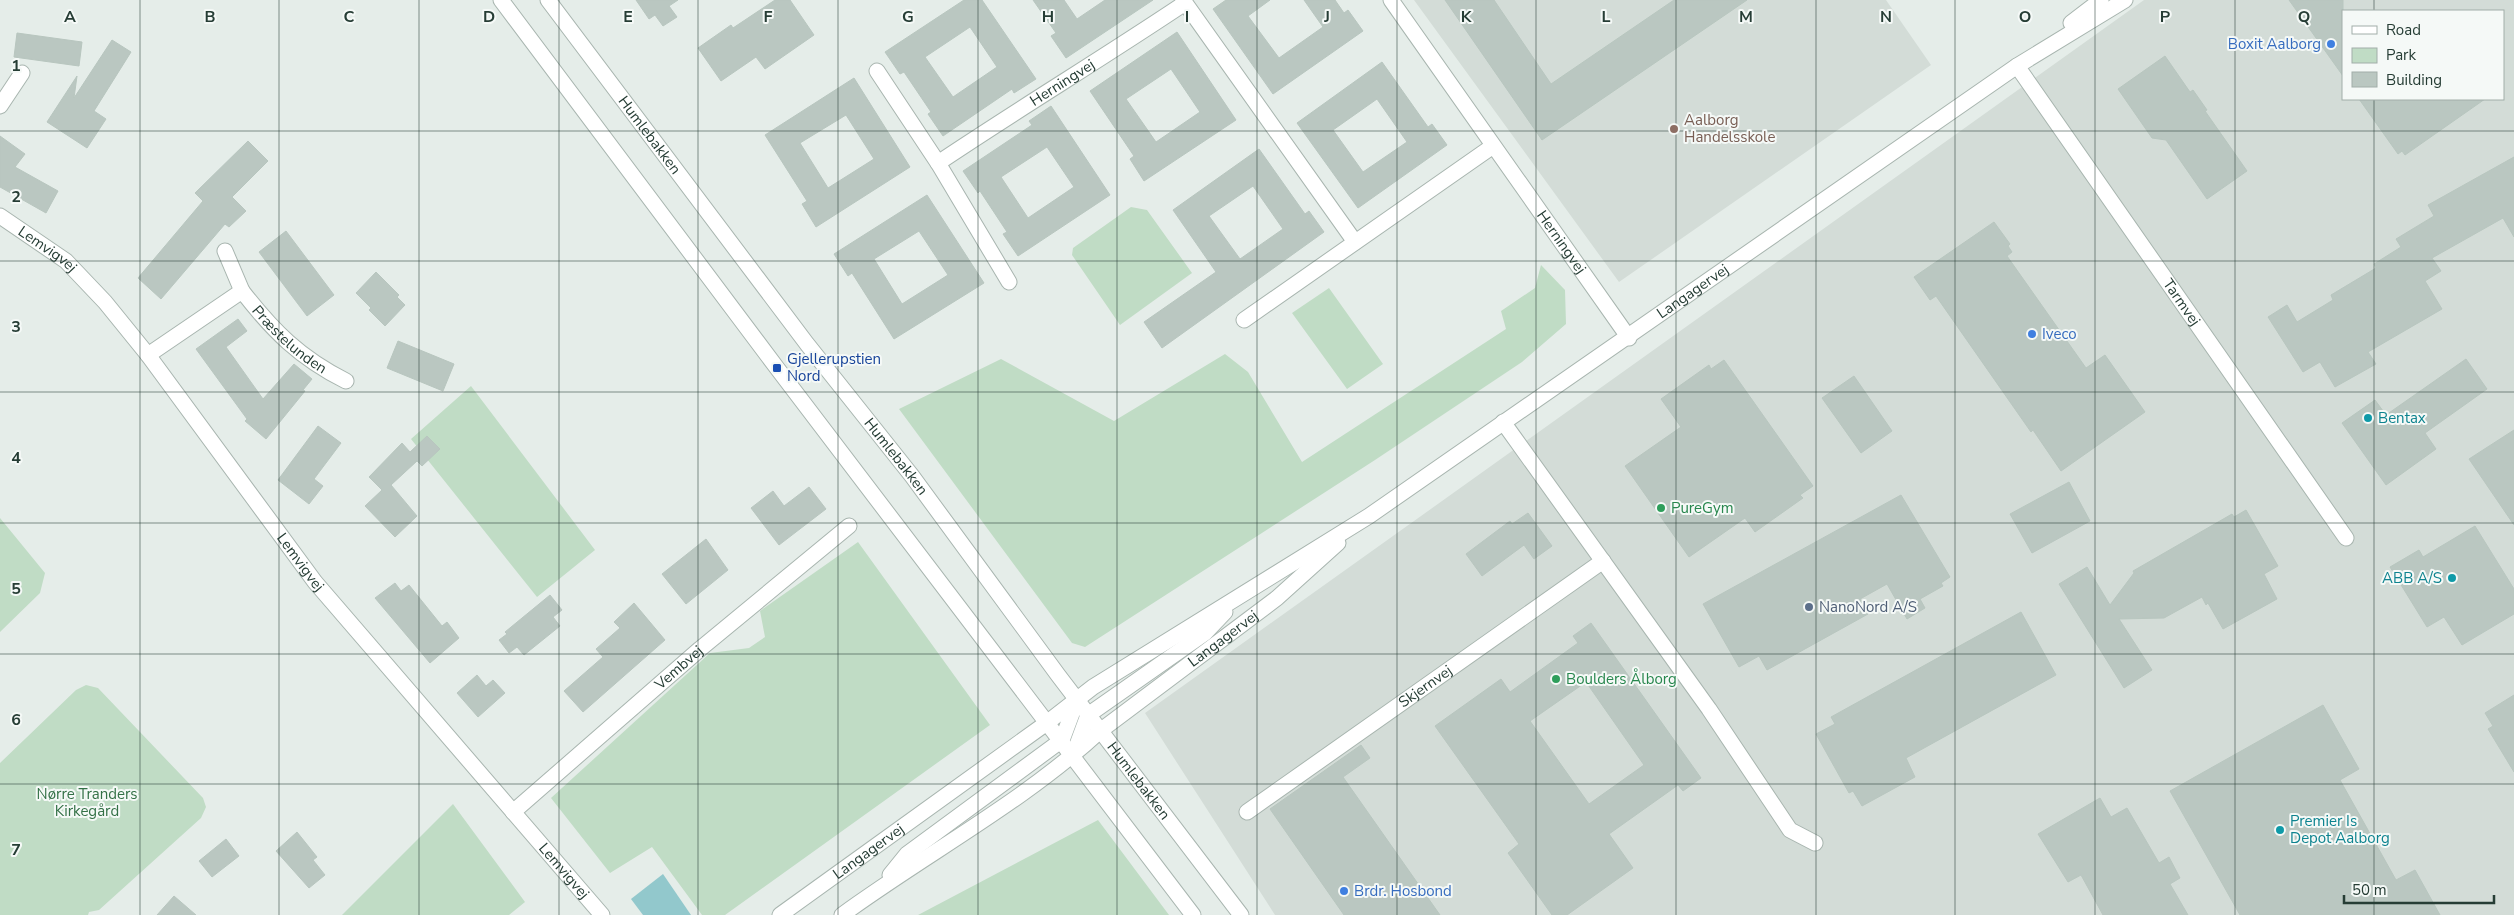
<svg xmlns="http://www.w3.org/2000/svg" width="2514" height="915" viewBox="0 0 2514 915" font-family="'Nunito Sans',sans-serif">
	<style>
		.built { fill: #d3dcd7; fill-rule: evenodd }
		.green { fill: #c0dcc5 }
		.water { fill: #92c8cc }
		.building { fill: #bac7c1; stroke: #b8c6bf; fill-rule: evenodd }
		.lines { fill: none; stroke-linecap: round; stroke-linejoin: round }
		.minor-casing { stroke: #a8b5af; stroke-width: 17 }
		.minor { stroke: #fff; stroke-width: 15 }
		.grid { fill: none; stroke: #263d35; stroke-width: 1; stroke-opacity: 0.55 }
		.shop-dot { fill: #3f7fe0; stroke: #f5f9f7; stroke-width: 2 }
		.education-dot { fill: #8d6e63; stroke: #f5f9f7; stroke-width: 2 }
		.transit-dot { fill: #1a4fb4; stroke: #f5f9f7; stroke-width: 2 }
		.culture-dot { fill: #0f9aa8; stroke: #f5f9f7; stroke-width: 2 }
		.leisure-dot { fill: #2e9e5b; stroke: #f5f9f7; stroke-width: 2 }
		.service-dot { fill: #5c6f8a; stroke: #f5f9f7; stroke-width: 2 }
		.labels { text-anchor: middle; stroke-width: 4; stroke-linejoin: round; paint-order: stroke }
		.shop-label { font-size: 15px; fill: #366cbe; stroke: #f5f9f7; text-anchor: start }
		.street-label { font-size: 15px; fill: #263d35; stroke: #f5f9f7 }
		.education-label { font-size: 15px; fill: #785e54; stroke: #f5f9f7; text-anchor: start }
		.transit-label { font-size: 15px; fill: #164399; stroke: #f5f9f7; text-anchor: start }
		.culture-label { font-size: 15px; fill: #0d838f; stroke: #f5f9f7; text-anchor: start }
		.leisure-label { font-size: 15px; fill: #27864d; stroke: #f5f9f7; text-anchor: start }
		.service-label { font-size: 15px; fill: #4e5e75; stroke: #f5f9f7; text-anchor: start }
		.park-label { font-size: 15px; fill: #337046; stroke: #f5f9f7 }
		.grid-label { font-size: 16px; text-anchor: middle; font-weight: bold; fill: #263d35; stroke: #f5f9f7; stroke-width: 4; stroke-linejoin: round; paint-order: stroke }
	</style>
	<rect width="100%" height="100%" fill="#e5ede9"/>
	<!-- built -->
	<path class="built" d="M1414 0H1886L1931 65 1619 282Z
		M2144 0H2514V915H1275L1145 713ZM2343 11H2503V99H2343Z"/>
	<!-- green -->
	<path class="green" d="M1131 207 1147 210 1192 273 1120 325 1072 255 1073 248Z
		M1541 265 1565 290 1566 324 1522 362 1375 460 1085 647 1072 643 899 409 1001 359 1114 421 1225 354 1248 372 1302 462 1506 329 1501 311 1535 288Z
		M1329 288 1383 364 1347 389 1292 313Z
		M471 386 595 550 537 597 411 439Z
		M0 518 45 573 40 593 0 632Z
		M858 542 990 725 725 915H702L652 847 610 873 551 798 710 653 749 648 765 637 760 611Z
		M86 685 98 688 203 798 206 807 201 818 99 910 89 912 88 915H0V763L76 690Z
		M453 804 525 902 509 915H342Z
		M1098 820 1169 915H918Z"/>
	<!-- water -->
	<path class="water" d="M663 874 691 915H643L631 899Z"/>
	<!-- building -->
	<path class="building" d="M636 0H678L669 6 677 17 663 26 655 15 649 19Z
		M775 0H790L814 35 765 69 756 57 721 81 698 48 731 25 733 28Z
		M964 0H982L1036 79 1014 93 1012 89 943 136 928 114 931 112 904 72 900 74 885 52ZM970 27 997 67 953 97 925 57Z
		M1033 0H1064L1077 19 1105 0H1153L1066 58 1051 36 1056 33Z
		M1226 0H1270L1248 16 1279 58 1323 27 1304 0H1335L1344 13 1348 10 1363 31 1273 94 1213 9Z
		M1445 0H1494L1551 84 1674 0H1747L1542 140Z
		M2289 0H2343V76Z
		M1177 32 1236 120 1144 181 1130 159 1134 156 1090 91ZM1171 69 1200 112 1156 142 1126 99Z
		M17 33 82 42 79 66 14 57Z
		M112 40 131 52 94 111 106 119 87 148 47 122 77 76 74 98Z
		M2165 56 2190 92 2193 90 2207 110 2205 111 2247 171 2207 199 2166 140 2152 138 2118 89Z
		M1382 62 1428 127 1432 124 1447 145 1358 208 1297 123ZM1377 99 1407 142 1363 172 1333 130Z
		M854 78 910 167 816 227 802 204 807 201 765 135ZM846 115 874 159 828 188 800 143Z
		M2359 99H2485L2405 155 2402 151 2398 154Z
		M1051 106 1110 195 1018 256 1003 234 1007 232 980 191 978 193 963 171 1032 125 1029 121ZM1047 147 1074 187 1028 218 1001 177Z
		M0 136 25 154 15 167 58 191 46 213 0 187Z
		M248 141 268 161 232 197 246 211 229 227 225 224 161 299 138 278 203 201 195 193Z
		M1259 149 1305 214 1309 211 1324 232 1162 348 1144 322 1216 272 1173 210ZM1253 186 1283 229 1240 259 1209 216Z
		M2514 157V237L2503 218 2432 258 2441 271 2425 281 2442 309 2368 352 2376 364 2335 387 2320 362 2303 372 2268 317 2287 305 2297 322 2333 300 2331 295 2376 268 2374 264 2401 247 2396 239 2434 216 2428 205Z
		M927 195 984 283 894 339 852 273 848 276 834 254ZM919 231 948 275 902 304 874 259Z
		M1994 222 2010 244 2008 246 2012 252 2007 256 2086 368 2105 355 2145 412 2061 471 2033 430 2031 432 1936 296 1930 300 1914 277Z
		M286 231 334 295 307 316 259 252Z
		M376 272 399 295 397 297 405 305 385 326 369 310 371 308 356 293Z
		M238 319 247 331 226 347 263 399 294 364 312 379 303 390 305 391 266 439 245 421 247 419 196 349Z
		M398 341 454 364 443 391 387 368Z
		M2466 359 2487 389 2425 433 2436 449 2386 485 2342 423 2375 400 2386 415Z
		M1724 360 1813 486 1800 495 1803 498 1755 532 1745 518 1689 557 1625 466 1681 427 1661 399 1709 365 1711 369Z
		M1854 376 1892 431 1861 453 1822 398Z
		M318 426 341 443 314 479 323 486 309 504 278 480Z
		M2514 430V525L2469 459Z
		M427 436 440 449 422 466 417 461 391 485 417 516 395 537 365 506 382 490 369 477 402 443 410 452Z
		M2069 482 2090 521 2032 553 2010 514Z
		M809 487 826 509 779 545 751 508 773 491 784 506Z
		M1901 495 1950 577 1941 583 1943 586 1920 599 1925 608 1907 619 1887 584 1860 599 1868 614 1767 670 1759 656 1739 667 1703 604Z
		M2246 510 2278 566 2264 574 2277 599 2223 629 2208 603 2206 605 2202 597 2164 618 2119 619 2152 670 2124 688 2059 584 2087 567 2110 605 2134 573 2133 571 2232 514 2234 517Z
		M1528 513 1552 546 1534 559 1524 545 1482 576 1466 554 1510 521 1512 524Z
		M2475 526 2514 589V614L2462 645 2444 617 2427 627 2390 567 2419 550 2423 557Z
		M706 539 728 570 686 604 662 574Z
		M395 583 401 591 409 585 442 626 447 622 459 638 430 663 375 598Z
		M550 595 562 610 553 617 560 626 524 655 517 647 509 653 499 640 507 634 505 632Z
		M634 603 665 640 583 712 564 691 603 657 596 649 620 628 614 622Z
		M2021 612 2056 675 1906 758 1915 777 1862 806 1853 791 1849 793 1816 734 1835 724 1831 717Z
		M1591 623 1701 778 1683 791 1678 785 1609 834 1633 868 1567 915H1552L1508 853 1519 844 1435 726 1501 679 1510 692 1578 643 1573 636ZM1586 682 1644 765 1589 804 1530 721Z
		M477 675 486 686 493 680 505 693 478 717 457 693Z
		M2514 695V772L2488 729 2493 726 2485 713Z
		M2323 705 2359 769 2340 780 2396 880 2415 870 2440 915H2240L2170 791Z
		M1361 745 1370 758 1343 777 1440 915H1344L1270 809Z
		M2100 798 2111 817 2127 808 2159 863 2169 857 2180 878 2170 884 2188 915H2103L2081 875 2068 882 2038 834Z
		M297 832 317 857 313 860 325 875 309 888 276 851Z
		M226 839 239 856 212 877 199 861Z
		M174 896 196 915H157Z"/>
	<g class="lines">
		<defs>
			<g id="minor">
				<path d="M501 0 777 368 1193 915"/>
				<path id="s1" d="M548 0 807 344 912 476 1058 675 1241 915"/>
				<path d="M1183 0 1355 242"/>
				<path id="s2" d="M1391 0 1629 338"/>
				<path d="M2071 23 2101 0"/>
				<path id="s3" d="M2017 66 2346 538"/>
				<path d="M877 71 938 163 1009 282"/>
				<path d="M0 106 22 73"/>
				<path id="s4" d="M938 163C1020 108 1103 58 1185 3"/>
				<path id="s5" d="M0 216 66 261 105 302 148 355 315 582 602 915"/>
				<path d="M225 251 242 291"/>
				<path d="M1244 320 1493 146"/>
				<path id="s6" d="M148 355 242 291C273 331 300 358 346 381"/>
				<path d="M1503 422 1709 709 1790 830 1815 843"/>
				<path d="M1074 753 1088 715 1205 633 1225 612"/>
				<path id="s7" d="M513 812 700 649 849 526"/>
				<path id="s8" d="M1247 812 1603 561"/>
				<path d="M890 875 907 854 1062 740 1077 700"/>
				<path id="s9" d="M780 915 1048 722 1093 687 1369 516 2017 66 2125 0"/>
				<path id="s10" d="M842 915C927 853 1022 803 1100 731L1277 598 1338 543"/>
			</g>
		</defs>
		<!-- minor casing -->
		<use href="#minor" class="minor-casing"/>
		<!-- minor -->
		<use href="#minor" class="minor"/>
	</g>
	<!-- grid -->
	<path class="grid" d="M140 0V915M279 0V915M419 0V915M559 0V915M698 0V915M838 0V915M978 0V915M1117 0V915M1257 0V915M1397 0V915M1536 0V915M1676 0V915M1816 0V915M1955 0V915M2095 0V915M2235 0V915M2374 0V11M2374 99V915M0 131H2514M0 261H2514M0 392H2514M0 523H2514M0 654H2514M0 784H2514"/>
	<!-- markers -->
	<g class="shop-dot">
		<circle cx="2331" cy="44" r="5"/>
		<circle cx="2032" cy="334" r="5"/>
		<circle cx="1344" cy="891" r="5"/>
	</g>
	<circle class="education-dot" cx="1674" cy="129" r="5"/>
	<rect class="transit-dot" x="772" y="363" width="10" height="10" rx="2.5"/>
	<g class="culture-dot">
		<circle cx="2368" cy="418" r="5"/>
		<circle cx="2452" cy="578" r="5"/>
		<circle cx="2280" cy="830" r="5"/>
	</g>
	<g class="leisure-dot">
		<circle cx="1661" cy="508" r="5"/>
		<circle cx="1556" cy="679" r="5"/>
	</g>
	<circle class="service-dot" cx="1809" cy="607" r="5"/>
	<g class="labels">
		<!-- shop labels -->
		<g class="shop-label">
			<text x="2321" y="49" text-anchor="end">Boxit Aalborg</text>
			<text x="2042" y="339">Iveco</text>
			<text x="1354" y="896">Brdr. Hosbond</text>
		</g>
		<!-- street labels -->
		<g class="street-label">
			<text dy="5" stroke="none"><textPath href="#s4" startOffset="148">Herningvej</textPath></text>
			<text dy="5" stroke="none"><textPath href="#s1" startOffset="169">Humlebakken</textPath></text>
			<text dy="5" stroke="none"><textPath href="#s2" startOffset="296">Herningvej</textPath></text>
			<text dy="5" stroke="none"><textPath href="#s5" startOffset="58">Lemvigvej</textPath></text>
			<text dy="5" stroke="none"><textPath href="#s9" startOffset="1106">Langagervej</textPath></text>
			<text dy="5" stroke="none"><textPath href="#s3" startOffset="288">Tarmvej</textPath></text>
			<text dy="5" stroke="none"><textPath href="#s6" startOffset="182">Præstelunden</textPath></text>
			<text dy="5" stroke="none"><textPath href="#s1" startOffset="574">Humlebakken</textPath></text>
			<text dy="5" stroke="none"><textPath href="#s5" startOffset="462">Lemvigvej</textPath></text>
			<text dy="5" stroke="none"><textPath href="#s10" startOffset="471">Langagervej</textPath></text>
			<text dy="5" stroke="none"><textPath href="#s7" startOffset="220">Vembvej</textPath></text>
			<text dy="5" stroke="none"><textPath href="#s8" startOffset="218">Skjernvej</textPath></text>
			<text dy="5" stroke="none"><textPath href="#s1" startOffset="979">Humlebakken</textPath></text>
			<text dy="5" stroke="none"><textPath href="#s9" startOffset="109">Langagervej</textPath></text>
			<text dy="5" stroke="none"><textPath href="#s5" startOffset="868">Lemvigvej</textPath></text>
		</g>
		<!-- education labels -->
		<g class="education-label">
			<text x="1684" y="125">Aalborg<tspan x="1684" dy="17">Handelsskole</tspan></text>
		</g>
		<!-- transit labels -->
		<g class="transit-label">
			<text x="787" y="364">Gjellerupstien<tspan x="787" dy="17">Nord</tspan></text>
		</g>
		<!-- culture labels -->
		<g class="culture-label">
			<text x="2378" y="423">Bentax</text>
			<text x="2442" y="583" text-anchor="end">ABB A/S</text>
			<text x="2290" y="826">Premier Is<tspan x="2290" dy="17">Depot Aalborg</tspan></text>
		</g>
		<!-- leisure labels -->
		<g class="leisure-label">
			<text x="1671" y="513">PureGym</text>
			<text x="1566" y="684">Boulders Ålborg</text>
		</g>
		<!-- service labels -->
		<g class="service-label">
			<text x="1819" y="612">NanoNord A/S</text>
		</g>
		<!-- park labels -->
		<g class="park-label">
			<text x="87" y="799">Nørre Tranders<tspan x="87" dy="17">Kirkegård</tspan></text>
		</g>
	</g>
	<g class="grid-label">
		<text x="70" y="22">A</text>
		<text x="210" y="22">B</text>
		<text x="349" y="22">C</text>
		<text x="489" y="22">D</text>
		<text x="628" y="22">E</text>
		<text x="768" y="22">F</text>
		<text x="908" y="22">G</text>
		<text x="1048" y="22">H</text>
		<text x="1187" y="22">I</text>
		<text x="1327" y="22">J</text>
		<text x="1466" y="22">K</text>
		<text x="1606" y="22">L</text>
		<text x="1746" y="22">M</text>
		<text x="1886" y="22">N</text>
		<text x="2025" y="22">O</text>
		<text x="2165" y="22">P</text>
		<text x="2304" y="22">Q</text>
		<text x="16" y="71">1</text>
		<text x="16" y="202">2</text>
		<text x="16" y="332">3</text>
		<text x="16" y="463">4</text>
		<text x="16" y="594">5</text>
		<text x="16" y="725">6</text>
		<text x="16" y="855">7</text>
	</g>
	<!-- legend -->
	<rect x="2342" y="10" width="162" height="90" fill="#f5f9f7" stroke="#a2aea9"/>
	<rect x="2352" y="26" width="25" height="8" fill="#ffffff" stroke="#a2aea9"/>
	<text x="2386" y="35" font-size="15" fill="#263d35">Road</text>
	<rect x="2352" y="48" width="25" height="15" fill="#c0dcc5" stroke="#a2aea9"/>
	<text x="2386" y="60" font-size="15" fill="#263d35">Park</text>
	<rect x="2352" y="72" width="25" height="15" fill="#bac7c1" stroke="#a2aea9"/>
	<text x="2386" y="85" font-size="15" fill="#263d35">Building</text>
	<!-- scale -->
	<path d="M2344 895v8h150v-8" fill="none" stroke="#263d35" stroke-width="2.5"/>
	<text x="2352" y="895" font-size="15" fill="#263d35" stroke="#f5f9f7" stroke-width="4" paint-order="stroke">50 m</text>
</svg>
